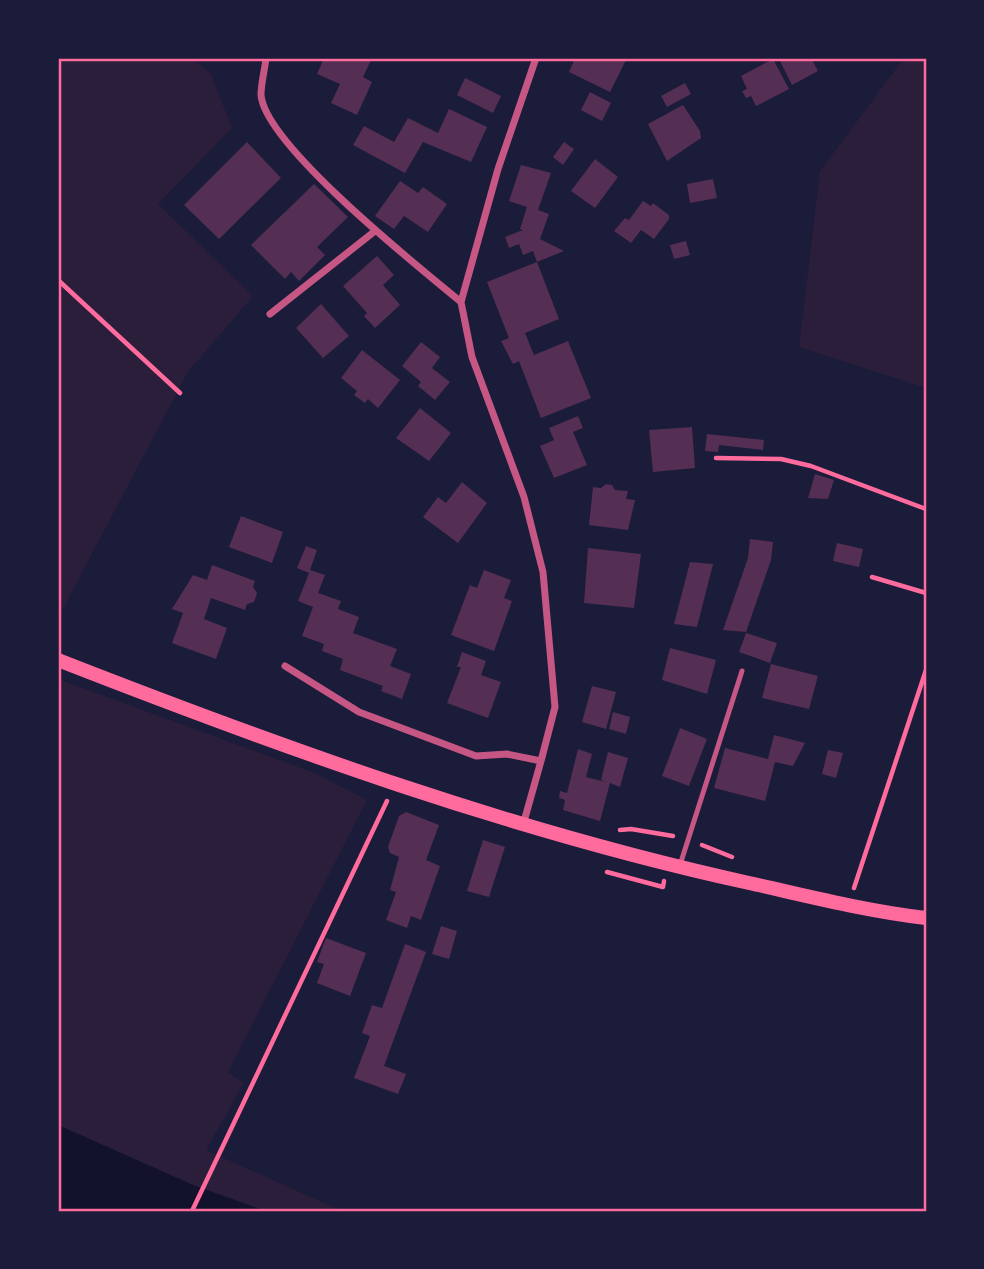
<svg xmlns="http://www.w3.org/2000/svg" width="984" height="1269" viewBox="0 0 984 1269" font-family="Literata,serif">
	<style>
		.green { fill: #2a1e3b }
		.water { fill: #12122b }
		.building { fill: #542f53 }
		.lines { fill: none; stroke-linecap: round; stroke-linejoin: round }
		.path { stroke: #ff6b9d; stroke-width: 4.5 }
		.service { stroke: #c65784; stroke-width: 5 }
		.minor { stroke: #c65784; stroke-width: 7 }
		.secondary { stroke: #ff6b9d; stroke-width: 14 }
		.neatline { fill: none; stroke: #ff6b9d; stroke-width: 2.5 }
	</style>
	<rect width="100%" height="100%" fill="#1b1b3a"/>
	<!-- green -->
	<path class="green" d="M58 58H191L211 74 232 128 158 204 253 296 188 372 58 618Z
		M904 58H926V388L799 347 820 171Z
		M58 679 312 772 367 800 228 1072 244 1083 206 1150 342 1211H265L193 1185 58 1125Z"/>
	<!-- water -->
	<path class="water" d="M58 1125 193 1185 265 1211H66L58 1208Z"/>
	<!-- building -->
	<path class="building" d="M324 58H372L363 77 372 82 357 115 331 103 340 84 317 74Z
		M575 58H627L610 92 569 72Z
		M786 58H811L818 71 792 85 780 61Z
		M773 59 789 89 756 106 751 96 746 98 742 91 747 89 741 76Z
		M465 78 501 96 493 113 457 95Z
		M685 83 691 94 667 107 661 96Z
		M590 92 611 103 602 121 581 110Z
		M683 105 700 131 701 138 667 161 648 124Z
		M449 109 487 127 471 162 423 142 405 173 353 145 364 126 394 142 408 118 438 133Z
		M247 142 281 178 219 239 184 205Z
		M564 142 574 149 563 165 553 157Z
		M595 159 618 177 595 208 571 191Z
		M521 165 551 173 538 210 549 214 540 239 564 251 537 262 533 251 523 255 519 244 509 248 505 237 523 230 520 229 527 207 509 201Z
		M713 179 717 198 690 203 687 184Z
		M400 181 418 193 423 187 447 204 428 232 404 216 394 229 375 216Z
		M314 184 348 217 317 247 325 255 299 281 291 272 285 279 251 245Z
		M643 201 651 206 653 203 669 215V219L654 239 641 230 631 243 614 231 625 218 629 220Z
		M686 241 690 255 674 259 670 245Z
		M377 256 394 275 383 285 400 305 375 328 364 316 367 313 343 286Z
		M537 262 559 319 525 333 534 355 568 341 591 398 541 418 519 361 513 364 501 341 509 338 487 282Z
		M321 304 349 336 323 358 296 328Z
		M421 342 440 357 432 368 450 382 435 400 418 386 421 382 402 366Z
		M362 350 400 380 378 408 368 399 365 403 354 395 357 391 341 378Z
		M420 408 451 433 429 461 396 438Z
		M578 416 583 428 573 432 587 465 554 478 540 446 554 440 549 428Z
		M692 427 695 468 653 472 649 430Z
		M707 434 764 440 763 450 719 445 718 452 705 451Z
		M815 474 834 480 828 499 808 498Z
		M462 482 487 503 458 543 423 517 438 497 446 503Z
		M606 484 612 485 615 490 628 491 626 499 635 500 628 530 589 525 593 487 601 488Z
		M241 516 283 532 272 563 229 547Z
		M750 539 773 542 771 560 746 632 723 630 748 558Z
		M837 543 863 549 859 567 833 561Z
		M306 546 317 550 310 570 325 575 318 593 341 601 338 609 359 617 353 633 397 649 390 666 411 674 402 699 381 691 383 686 340 670 343 659 322 651 324 644 302 636 313 607 298 601 309 573 297 568Z
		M588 548 641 554 634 608 584 603Z
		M690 562 713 564 697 627 674 624Z
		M212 565 255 581 253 587 257 593 254 602 247 604 245 610 211 598 204 619 227 628 216 659 172 643 183 613 172 609 193 575 207 580Z
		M484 570 511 580 504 598 512 601 494 651 451 635 470 585 477 588Z
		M746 633 777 643 770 663 739 652Z
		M670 648 716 660 707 694 662 680Z
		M462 652 486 661 481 675 501 682 488 718 447 703 461 667H457Z
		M771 664 818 676 809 709 762 698Z
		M592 686 616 692 606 729 582 722Z
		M613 712 630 717 626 734 609 729Z
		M680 728 707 739 689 786 662 776Z
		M774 735 805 743 793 766 775 762 765 801 714 788 725 748 768 759Z
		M578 749 592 754 586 777 605 782 601 780 608 752 628 758 620 787 610 783 600 821 563 810 565 800 559 798 560 791 567 793Z
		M828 750 843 753 836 778 822 774Z
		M406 812 439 825 426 860 440 866 421 920 411 916 407 928 386 920 396 892 390 890 399 857 390 853 388 847 399 816Z
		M483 840 505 847 489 897 467 891Z
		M441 926 457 931 449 959 432 954Z
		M326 938 366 953 350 996 317 983 324 964 317 962Z
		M405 944 426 952 384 1066 406 1074 398 1094 354 1078 370 1036 362 1033 372 1005 382 1008Z"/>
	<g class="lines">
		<!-- path -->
		<path class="path" d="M58 280 180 393
			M716 458 781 459 811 466 926 509
			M872 577 926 593
			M620 830 631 829 673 836
			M702 845 732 857
			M607 872 663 887 664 881
			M854 888 926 670
			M192 1211 387 801"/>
		<!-- service -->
		<path class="service" d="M680 865 742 671"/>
		<!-- minor -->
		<path class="minor" d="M266 58C265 69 261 83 261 95 265 145 420 268 461 302
			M536 58 498 169 461 302 472 357 524 497 543 572 555 707 541 761
			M270 314 375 231
			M285 666 359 712 476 756 507 754 541 761 523 825"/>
		<!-- secondary -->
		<path class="secondary" d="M58 660C283 748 512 831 749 883 808 896 866 911 926 918"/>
	</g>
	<!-- border -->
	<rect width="984" height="1269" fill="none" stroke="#1b1b3a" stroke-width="119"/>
	<rect x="60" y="60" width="865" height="1150" class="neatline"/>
</svg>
